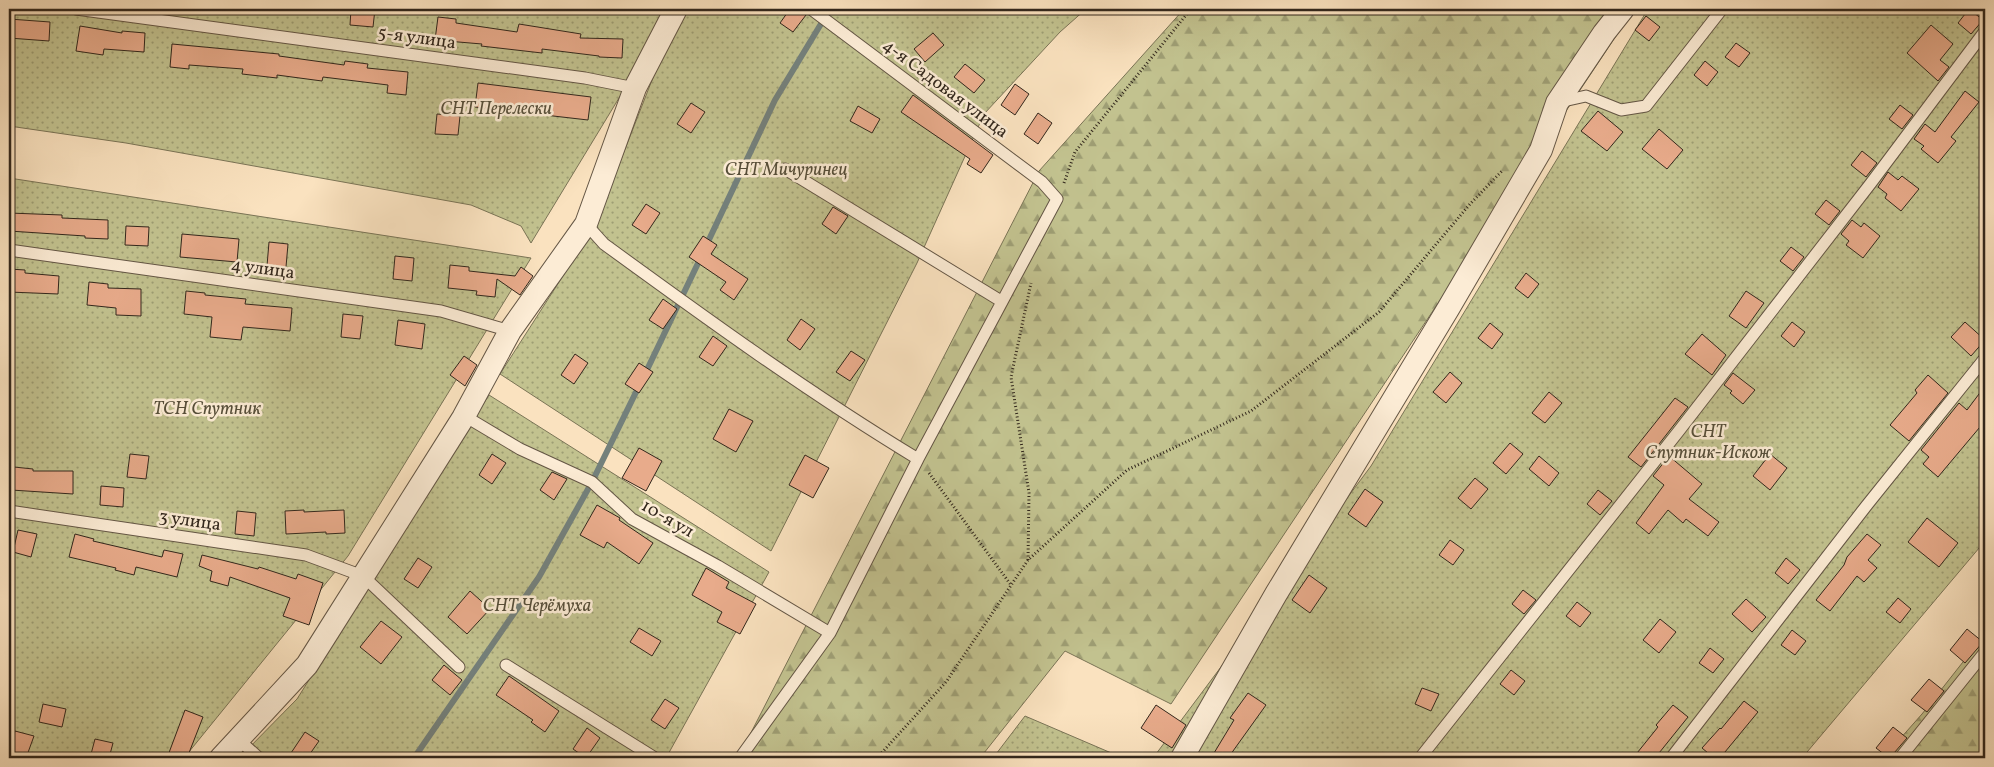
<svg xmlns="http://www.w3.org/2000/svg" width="1994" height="767" viewBox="0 0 1994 767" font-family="Vollkorn,serif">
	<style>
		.forest { fill: url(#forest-firs); stroke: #7a7456 }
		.garden { fill: url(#garden-dots); stroke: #7a7456 }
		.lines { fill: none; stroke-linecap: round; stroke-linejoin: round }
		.stream { stroke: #74807b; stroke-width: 6 }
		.building { fill: #e8ab8b; stroke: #32271c }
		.lane-casing { stroke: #645645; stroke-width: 13 }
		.street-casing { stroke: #645645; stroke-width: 24 }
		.path { stroke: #32271c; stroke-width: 3; stroke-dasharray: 1 2.5; stroke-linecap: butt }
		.lane { stroke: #fcecd5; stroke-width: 11 }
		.street { stroke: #fcecd5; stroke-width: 22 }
		.labels { text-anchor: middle; stroke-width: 5; stroke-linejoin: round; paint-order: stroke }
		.street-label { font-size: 18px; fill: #32271c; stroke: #fcecd5 }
		.park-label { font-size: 18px; font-style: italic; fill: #564e39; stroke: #fcecd5 }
	</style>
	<defs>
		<pattern id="forest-firs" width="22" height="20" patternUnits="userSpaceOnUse" patternTransform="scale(1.25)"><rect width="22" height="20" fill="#c2c28f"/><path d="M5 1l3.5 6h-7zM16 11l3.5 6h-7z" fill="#9e9e74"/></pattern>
		<pattern id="garden-dots" width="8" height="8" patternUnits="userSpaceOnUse" patternTransform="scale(1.25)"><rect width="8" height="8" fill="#c2c28f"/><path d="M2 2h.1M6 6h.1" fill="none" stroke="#9e9e74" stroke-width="1.8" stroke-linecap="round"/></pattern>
	</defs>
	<rect width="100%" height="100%" fill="#fae2bf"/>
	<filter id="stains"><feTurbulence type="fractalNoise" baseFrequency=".004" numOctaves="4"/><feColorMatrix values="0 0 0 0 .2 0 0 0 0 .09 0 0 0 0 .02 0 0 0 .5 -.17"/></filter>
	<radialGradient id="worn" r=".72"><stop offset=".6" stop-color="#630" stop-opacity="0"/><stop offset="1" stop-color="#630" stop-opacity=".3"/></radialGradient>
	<!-- forest -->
	<path class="forest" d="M1184 9H1634L1171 704 1065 651 980 758H738L1039 171Z
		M1985 634V758H1883L1922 714Z"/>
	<!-- garden -->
	<path class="garden" d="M9 9H673L531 243 521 226 471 205 126 143 9 126Z
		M684 9H1086L1060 32 984 114 917 263 771 551 500 374 595 226 670 34Z
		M1648 9H1985V541L1802 758H1153L1371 466Z
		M9 178 531 258 348 556 184 758H9Z
		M489 395 769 572 666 758H239L297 699Z
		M1025 716 1123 758H993Z"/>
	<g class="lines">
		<!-- stream -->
		<path class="stream" d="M706 246 775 100 830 9
			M645 374 701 257
			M414 758 539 577 592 482 639 386"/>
	</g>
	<!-- building -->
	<path class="building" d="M351 9H375L373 27 350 25Z
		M790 9H804L806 15 793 32 780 23Z
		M1969 9 1983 20 1971 34 1958 23Z
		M1646 16 1660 27 1649 41 1635 30Z
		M438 17 456 19V23L517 32 519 24 581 34 580 38 623 39 622 58 599 57V56L542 49V53L481 46 482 44 435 40Z
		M9 19 50 22 49 41 9 38Z
		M1931 25 1953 44 1940 60 1949 67 1938 81 1907 53Z
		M80 26 122 33V31L145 33 144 52 104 49 103 55 76 51Z
		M933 33 944 45 925 62 914 49Z
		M1736 43 1750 53 1739 67 1725 57Z
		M172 44 279 54V56L344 65 345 61 368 64 367 68 408 72 406 95 387 93 388 85 323 77 322 81 277 75V78L242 74 243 69 189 65V69L170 67Z
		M1705 61 1718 72 1707 86 1694 75Z
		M965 64 985 80 974 93 954 77Z
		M478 83 591 97 588 120 475 107Z
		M1015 84 1029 94 1015 115 1001 105Z
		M1965 91 1979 102 1951 137 1956 141 1938 163 1921 149 1924 146 1914 139 1925 124 1935 132Z
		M913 95 993 155 981 173 967 164 970 159 901 112Z
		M691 103 705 112 691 133 677 124Z
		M1900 105 1913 115 1902 129 1889 119Z
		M858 106 880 119 872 133 850 121Z
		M1598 111 1623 132 1607 151 1581 131Z
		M1038 113 1052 123 1038 144 1024 134Z
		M437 114 460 116 458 135 435 134Z
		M1659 129 1683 150 1667 169 1642 149Z
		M1862 151 1877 163 1866 177 1851 165Z
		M1888 172 1898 180 1902 176 1919 189 1901 211 1885 198 1887 194 1878 187Z
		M1826 200 1840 211 1829 225 1815 214Z
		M646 204 660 213 646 234 632 225Z
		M833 207 848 216 836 234 822 224Z
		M9 213 62 215V218L108 220V239L85 238V236L9 231Z
		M1852 220 1861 227 1864 223 1880 236 1863 258 1846 245 1849 241 1841 234Z
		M126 226 149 227 148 246 125 245Z
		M182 234 239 239 237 262 180 257Z
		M703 236 717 245 711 254 748 279 734 300 720 290 726 282 689 257Z
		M269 242 288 244 286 267 267 266Z
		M1791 247 1804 257 1793 271 1780 261Z
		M395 256 414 258 412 281 393 279Z
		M450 265 469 267V271L515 276 521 267 533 276 520 295 497 279 495 297 476 295 477 291 448 288Z
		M9 269 25 270V273L59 276 58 294 9 292Z
		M1526 273 1539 284 1528 298 1515 288Z
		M89 282 108 284V288L141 289V316L116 315V308L87 305Z
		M186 291 205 293V295L246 299 245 304 292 308 290 331 243 327 241 340 210 337 212 317 184 314Z
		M1746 291 1764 303 1746 328 1729 316Z
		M663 299 677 309 663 329 649 320Z
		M343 314 363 316 360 339 341 337Z
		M801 319 815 329 800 350 787 340Z
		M398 320 425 324 422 349 395 345Z
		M1792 322 1805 332 1794 347 1781 336Z
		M1965 322 1985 340 1971 356 1951 337Z
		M1490 323 1503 334 1492 349 1478 338Z
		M1702 334 1726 355 1712 375 1685 354Z
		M713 336 727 346 713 366 699 357Z
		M851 351 865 360 850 381 836 372Z
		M575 354 588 363 574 384 561 375Z
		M464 356 477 365 465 386 450 375Z
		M639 363 653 372 639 393 625 384Z
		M1450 372 1462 383 1446 403 1433 392Z
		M1733 373 1755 390 1743 404 1730 393 1732 391 1724 385Z
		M1928 375 1948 393 1909 441 1890 425 1917 393 1915 390Z
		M1985 386V421L1938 477 1923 464 1929 457 1921 450 1959 403 1967 410Z
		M1549 392 1562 403 1545 423 1532 413Z
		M1675 398 1688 407 1641 467 1628 457Z
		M729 409 753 421 736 452 713 439Z
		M1510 443 1523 454 1506 474 1493 463Z
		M639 448 662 461 646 491 622 478Z
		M130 454 149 456 146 479 127 477Z
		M492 454 506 463 492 484 479 475Z
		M1770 454 1787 468 1770 490 1753 476Z
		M805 455 829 468 813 498 789 485Z
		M1539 456 1559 473 1549 486 1529 469Z
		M1669 456 1702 484 1689 499 1719 522 1708 536 1686 519 1683 523 1668 510 1649 534 1636 523 1664 485 1653 476Z
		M14 467 33 469V471H73V494L11 490Z
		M552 472 567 479 554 500 540 490Z
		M1475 478 1488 489 1471 509 1458 498Z
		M101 486 124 488 123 507 100 505Z
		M1365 489 1383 502 1366 527 1348 514Z
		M1598 490 1612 501 1600 515 1587 504Z
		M597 505 620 518 619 520 653 543 639 564 607 542 604 548 580 535Z
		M304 510V512L344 510 345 533 326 534V532L286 534 285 511Z
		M237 511 256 513 254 536 235 534Z
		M1927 518 1958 543 1939 567 1908 542Z
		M18 530 37 534 31 557 13 552Z
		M75 534 94 539 93 541 162 557 164 550 183 554 177 577 136 567 134 575 115 570 116 568 69 557Z
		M1867 534 1881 545 1868 560 1877 568 1864 582 1857 576 1830 611 1816 600 1844 565 1847 557Z
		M1450 540 1464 550 1453 565 1439 555Z
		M202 555 258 569 259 567 296 579 298 574 323 583 309 625 283 616 290 598 230 577 228 586 210 581 212 571 199 566Z
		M418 558 432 567 418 588 404 579Z
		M1786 558 1800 570 1788 584 1775 573Z
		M706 568 729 582 726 588 756 604 740 634 717 622 722 612 692 595Z
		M1309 575 1327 588 1310 613 1292 600Z
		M1523 590 1536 600 1524 614 1512 604Z
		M470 591 490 609 467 634 448 617Z
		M1898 598 1911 609 1900 623 1886 612Z
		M1746 599 1766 617 1752 632 1732 614Z
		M1577 602 1591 613 1580 627 1566 616Z
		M1660 619 1676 632 1659 653 1643 640Z
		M381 621 402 637 381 664 360 647Z
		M639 628 661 641 652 656 630 642Z
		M1967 629 1983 642 1965 663 1950 650Z
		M1792 630 1806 641 1795 655 1781 645Z
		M1710 648 1724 659 1713 673 1699 663Z
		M444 665 462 680 450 695 432 680Z
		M1511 670 1525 681 1514 695 1500 684Z
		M509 676 559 711 545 732 531 722 533 720 496 695Z
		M1929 679 1944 691 1927 712 1911 700Z
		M1422 688 1439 694 1431 711 1415 704Z
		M1248 693 1266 705 1228 758H1211L1234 720 1230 718Z
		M665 699 679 708 665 729 651 720Z
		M1744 701 1758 712 1720 758H1714L1702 748 1720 728 1721 729Z
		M43 704 66 709 62 727 39 722Z
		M1156 705 1186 725 1172 748 1141 728Z
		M1673 705 1688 717 1655 758H1633L1658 727 1656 725Z
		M185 710 203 717 187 758H167Z
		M1893 727 1907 738 1894 753 1893 758H1889L1876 748Z
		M587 728 600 738 586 758 573 749Z
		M15 731 34 736 26 758 9 753Z
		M305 732 319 741 307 758H299L291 753Z
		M95 739 113 743 109 758H90Z"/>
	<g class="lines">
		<defs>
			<path id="lane" d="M76 9 585 78 635 88
				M1559 102 1586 96 1621 110 1646 106 1722 9
				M785 169 1001 301
				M586 224 604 244C707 319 809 393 918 459
				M9 250 441 311 510 331
				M463 418 473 421 520 449 592 482 632 519 718 566 830 633
				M9 511 306 555 363 576 459 667
				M506 665 655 758
				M239 740 259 758
				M740 758 830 633 918 459 1057 199 1042 182 811 9
				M1420 758 1678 432 1871 183 1985 31
				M1671 758 1867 505 1985 358
				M1900 758 1985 652"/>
			<path id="street" d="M221 758 307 665 463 418 510 331 586 224 635 88 676 9
				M1182 758 1276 594 1448 309 1541 150 1557 103 1604 33 1623 9"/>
		</defs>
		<!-- lane casing -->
		<use href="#lane" class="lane-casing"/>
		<!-- street casing -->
		<use href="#street" class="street-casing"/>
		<!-- path -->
		<path class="path" d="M1064 183 1075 152 1191 9
			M929 473 1011 585
			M1028 560 1029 493 1011 377 1031 283
			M877 758 946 682 1028 560 1127 470 1251 411 1379 312 1470 204 1503 170"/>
		<!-- lane -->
		<use href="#lane" class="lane"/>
		<!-- street -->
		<use href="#street" class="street"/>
	</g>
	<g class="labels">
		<!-- street labels -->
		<g class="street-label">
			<text transform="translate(417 37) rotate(8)" y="6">5-я улица</text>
			<text transform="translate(946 88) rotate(37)" y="6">4-я Садовая улица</text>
			<text transform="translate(263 268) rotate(8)" y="6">4 улица</text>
			<text transform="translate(668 518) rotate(30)" y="6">10-я ул</text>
			<text transform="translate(190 520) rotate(8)" y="6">3 улица</text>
		</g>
		<!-- park labels -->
		<g class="park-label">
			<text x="496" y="114">СНТ Перелески</text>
			<text x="786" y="175">СНТ Мичуринец</text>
			<text x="207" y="414">ТСН Спутник</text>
			<text x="1708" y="437">СНТ<tspan x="1708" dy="21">Спутник-Искож</tspan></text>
			<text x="537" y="611">СНТ Черёмуха</text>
		</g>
	</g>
	<!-- margin -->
	<rect width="1994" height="767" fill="none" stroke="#fae2bf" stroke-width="30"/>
	<rect x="10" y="10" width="1974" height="747" fill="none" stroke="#32271c" stroke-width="2.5"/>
	<rect x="15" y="15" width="1964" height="737" fill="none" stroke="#32271c"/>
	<rect width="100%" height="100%" filter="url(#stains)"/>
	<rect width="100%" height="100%" fill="url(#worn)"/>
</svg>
